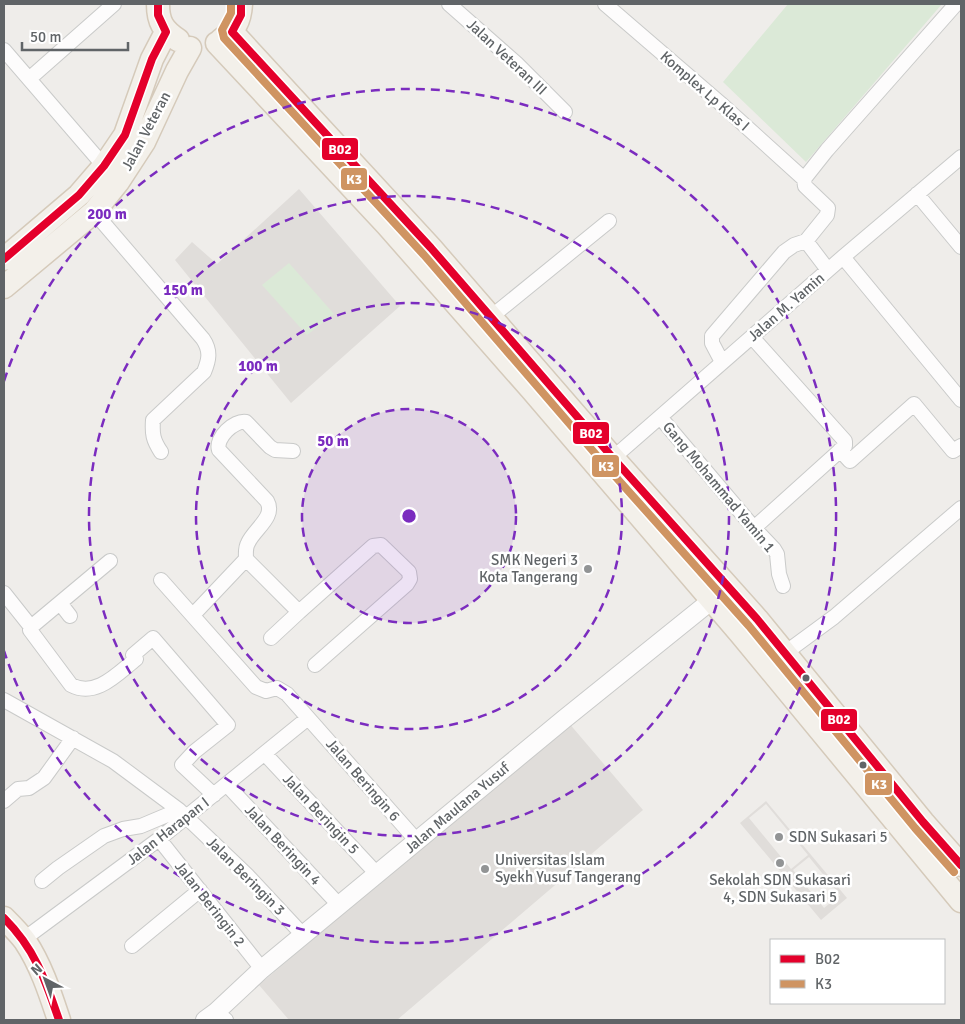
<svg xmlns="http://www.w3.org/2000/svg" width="965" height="1024" viewBox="0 0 965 1024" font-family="Signika,sans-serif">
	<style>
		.education { fill: #e0ddda; fill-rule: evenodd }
		.green { fill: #dbe9d7 }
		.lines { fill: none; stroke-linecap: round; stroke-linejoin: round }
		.minor-casing { stroke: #c9cac9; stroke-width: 16 }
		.tertiary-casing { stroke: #c9cac9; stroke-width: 20 }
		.primary-casing { stroke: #d5caba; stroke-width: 25 }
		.minor { stroke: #fdfcfc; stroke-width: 14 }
		.tertiary { stroke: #fdfcfc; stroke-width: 18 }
		.primary { stroke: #f3f0ea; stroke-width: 22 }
		.bus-1-casing { stroke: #fff; stroke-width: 11 }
		.bus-2-casing { stroke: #fff; stroke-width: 11 }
		.bus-1 { stroke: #e4002b; stroke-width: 8 }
		.bus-2 { stroke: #cf9462; stroke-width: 8 }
		.ring { fill: none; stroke: #7b2cbf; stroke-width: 2.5; stroke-dasharray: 9 6 }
		.poi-dot { fill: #929495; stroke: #fff; stroke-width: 2 }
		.bus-dot { fill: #606467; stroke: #fff; stroke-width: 2 }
		.labels { text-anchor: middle; stroke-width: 5; stroke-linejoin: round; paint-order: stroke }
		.street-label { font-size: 15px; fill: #606467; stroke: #fff }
		.poi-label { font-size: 15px; fill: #606467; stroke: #fff; text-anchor: start }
		.centre { fill: #7b2cbf; stroke: #fff; stroke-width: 2.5 }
		.ring-label { font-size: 15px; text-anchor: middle; font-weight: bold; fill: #7b2cbf; stroke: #fff; stroke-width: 5; stroke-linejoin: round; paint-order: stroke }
		.line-badge { stroke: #fff; stroke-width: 2 }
		.badge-label { font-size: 14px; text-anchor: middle; font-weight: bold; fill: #fff }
	</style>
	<rect width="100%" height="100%" fill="#efedea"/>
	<!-- education -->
	<path class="education" d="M299 189 400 306 291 403 175 260 192 242 217 264Z
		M568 722 643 810 397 1020H289L259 985Z
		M766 801 847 898 821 920 740 823ZM766 804 808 855 791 869 749 818ZM809 857 840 895 824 908 793 870Z"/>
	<!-- green -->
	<path class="green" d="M788 4H942L806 162 723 82Z
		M289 263 334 314 307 335 262 285Z"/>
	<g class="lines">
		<defs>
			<path id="minor" d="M449 4 516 63 565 112
				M605 4 720 103 804 179
				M4 50 104 166
				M29 79 114 4
				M917 194 961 247
				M94 212 203 339C211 351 209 360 204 372L153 420C152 434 153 440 161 452
				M843 257 961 400
				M828 270 806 241 827 215 828 208 805 186 804 179 827 150 956 4
				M491 317 609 221
				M752 337 845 441V446L754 528
				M722 362 712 343V336L784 252 794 245 806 241
				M660 417 754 528 774 549 777 554 779 574 783 586
				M840 450 850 461 914 404 953 451 961 446
				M613 458 843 257 961 157
				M246 559 299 612 373 546 381 545 409 572 410 579 407 584 315 665
				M161 580 256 687 266 691 277 688 287 694 417 841
				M4 593 31 627 30 630 71 685C96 698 117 674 136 659L133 655 153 638 228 725 194 752 182 765 214 795
				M60 603 70 616
				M193 615 246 559C246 554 245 548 248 543 254 529 276 517 267 501L219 450C215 438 234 420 246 422L270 447 275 450 293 451
				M31 627 110 561
				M271 638 299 612
				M785 653 834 617 961 508
				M4 700 113 761 179 810 247 875 303 935
				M265 754 377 874
				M227 785 339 905
				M4 801 18 789 29 788 44 778 73 738
				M159 839 262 969
				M42 881 58 868 104 836 123 829 141 826 179 810
				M24 939 159 839 308 718
				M132 946 200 890
				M216 1012 226 1020"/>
			<path id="tertiary" d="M205 1020 216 1012 262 969 563 720 712 600"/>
			<path id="primary" d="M158 4C158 22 163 30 178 40
				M232 32 431 248 613 458 757 619 923 822 961 865
				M221 40C235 30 240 21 241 4
				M217 43 387 225 532 390 740 633 961 901
				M4 259 79 195 104 166 125 135 152 59 166 32
				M4 287 94 212 118 182 144 142 177 71 190 48
				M4 918C11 925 19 933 25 941 41 965 50 993 59 1020"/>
		</defs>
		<!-- minor casing -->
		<use href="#minor" class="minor-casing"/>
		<!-- tertiary casing -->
		<use href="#tertiary" class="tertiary-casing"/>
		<!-- primary casing -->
		<use href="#primary" class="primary-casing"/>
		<!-- minor -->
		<use href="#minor" class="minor"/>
		<!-- tertiary -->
		<use href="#tertiary" class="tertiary"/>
		<!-- primary -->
		<use href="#primary" class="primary"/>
		<defs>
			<path id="bus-1" d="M241 4V15L232 32 431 248 613 458 757 619 923 822 961 865
				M4 259 79 195 104 166 125 135 152 59 166 32 158 15V4
				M4 918C35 949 45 979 59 1020"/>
			<path id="bus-2" d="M231 4V13L222 30 224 38 424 255 605 465 749 626 915 828 954 872"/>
		</defs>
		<!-- bus-1 casing -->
		<use href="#bus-1" class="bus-1-casing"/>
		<!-- bus-2 casing -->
		<use href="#bus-2" class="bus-2-casing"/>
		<!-- bus-1 -->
		<use href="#bus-1" class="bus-1"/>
		<!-- bus-2 -->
		<use href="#bus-2" class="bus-2"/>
	</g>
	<!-- distance rings -->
	<circle cx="409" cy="516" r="107" fill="#7b2cbf" fill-opacity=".12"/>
	<g class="ring">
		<circle cx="409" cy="516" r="107"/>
		<circle cx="409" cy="516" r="213"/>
		<circle cx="409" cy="516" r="320"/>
		<path d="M4 381A427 427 0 1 1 4 651"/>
	</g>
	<!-- markers -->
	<g class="poi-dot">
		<circle cx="588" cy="569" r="5"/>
		<circle cx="779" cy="837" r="5"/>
		<circle cx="780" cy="863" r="5"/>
		<circle cx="485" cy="869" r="5"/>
	</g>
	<g class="bus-dot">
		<circle cx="806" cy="678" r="4.5"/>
		<circle cx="863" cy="765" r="4.5"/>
	</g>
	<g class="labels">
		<!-- street labels -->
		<g class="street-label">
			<text transform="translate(507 57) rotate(43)" y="5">Jalan Veteran III</text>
			<text transform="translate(705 91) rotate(41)" y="5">Komplex Lp Klas I</text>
			<text transform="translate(146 131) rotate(-62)" y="5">Jalan Veteran</text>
			<text transform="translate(786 307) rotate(-41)" y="5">Jalan M. Yamin</text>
			<text transform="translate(719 487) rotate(50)" y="5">Gang Mohammad Yamin 1</text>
			<text transform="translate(363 780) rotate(49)" y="5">Jalan Beringin 6</text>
			<text transform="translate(457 808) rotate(-40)" y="5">Jalan Maulana Yusuf</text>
			<text transform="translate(321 814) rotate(47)" y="5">Jalan Beringin 5</text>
			<text transform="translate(168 831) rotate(-38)" y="5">Jalan Harapan I</text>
			<text transform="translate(283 845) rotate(47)" y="5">Jalan Beringin 4</text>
			<text transform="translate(246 876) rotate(45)" y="5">Jalan Beringin 3</text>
			<text transform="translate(210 904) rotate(52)" y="5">Jalan Beringin 2</text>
		</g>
		<!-- poi labels -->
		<g class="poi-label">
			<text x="578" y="565" text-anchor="end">SMK Negeri 3<tspan x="578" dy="17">Kota Tangerang</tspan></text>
			<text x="789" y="842">SDN Sukasari 5</text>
			<text x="495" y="865">Universitas Islam<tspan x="495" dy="17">Syekh Yusuf Tangerang</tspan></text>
			<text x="780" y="885" text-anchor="middle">Sekolah SDN Sukasari<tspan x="780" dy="17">4, SDN Sukasari 5</tspan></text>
		</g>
	</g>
	<circle cx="409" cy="516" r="8" class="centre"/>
	<g class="ring-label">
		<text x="107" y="219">200 m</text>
		<text x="183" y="295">150 m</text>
		<text x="258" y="371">100 m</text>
		<text x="333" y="446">50 m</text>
	</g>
	<g class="line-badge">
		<rect x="321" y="137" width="38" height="24" rx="5" fill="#e4002b"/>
		<rect x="340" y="167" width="28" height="24" rx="5" fill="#cf9462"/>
		<rect x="572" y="421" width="38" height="24" rx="5" fill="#e4002b"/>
		<rect x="591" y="454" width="29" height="24" rx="5" fill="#cf9462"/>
		<rect x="820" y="708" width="38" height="24" rx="5" fill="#e4002b"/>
		<rect x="864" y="772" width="29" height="24" rx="5" fill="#cf9462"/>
	</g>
	<g class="badge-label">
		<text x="340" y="154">B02</text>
		<text x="354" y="184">K3</text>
		<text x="591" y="438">B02</text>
		<text x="606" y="471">K3</text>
		<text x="839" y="724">B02</text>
		<text x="879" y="789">K3</text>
	</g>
	<!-- border -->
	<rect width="965" height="1024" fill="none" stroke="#606467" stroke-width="10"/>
	<!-- legend -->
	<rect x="770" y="939" width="175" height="65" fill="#ffffff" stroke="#bfc1c2"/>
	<rect x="780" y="955" width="25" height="8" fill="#e4002b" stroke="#bfc1c2"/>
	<text x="815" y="964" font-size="15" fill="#606467">B02</text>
	<rect x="780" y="980" width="25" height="8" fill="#cf9462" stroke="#bfc1c2"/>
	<text x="815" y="989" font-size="15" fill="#606467">K3</text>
	<!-- north arrow -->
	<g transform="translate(45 979) rotate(319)" stroke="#ffffff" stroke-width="4" paint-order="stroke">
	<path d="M0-4L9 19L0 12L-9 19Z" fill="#606467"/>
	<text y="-8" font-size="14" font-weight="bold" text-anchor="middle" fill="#606467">N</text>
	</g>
	<!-- scale -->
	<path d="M22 42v8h106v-8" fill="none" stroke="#606467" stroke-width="2.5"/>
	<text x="30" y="42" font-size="15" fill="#606467" stroke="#ffffff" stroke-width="4" paint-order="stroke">50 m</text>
</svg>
